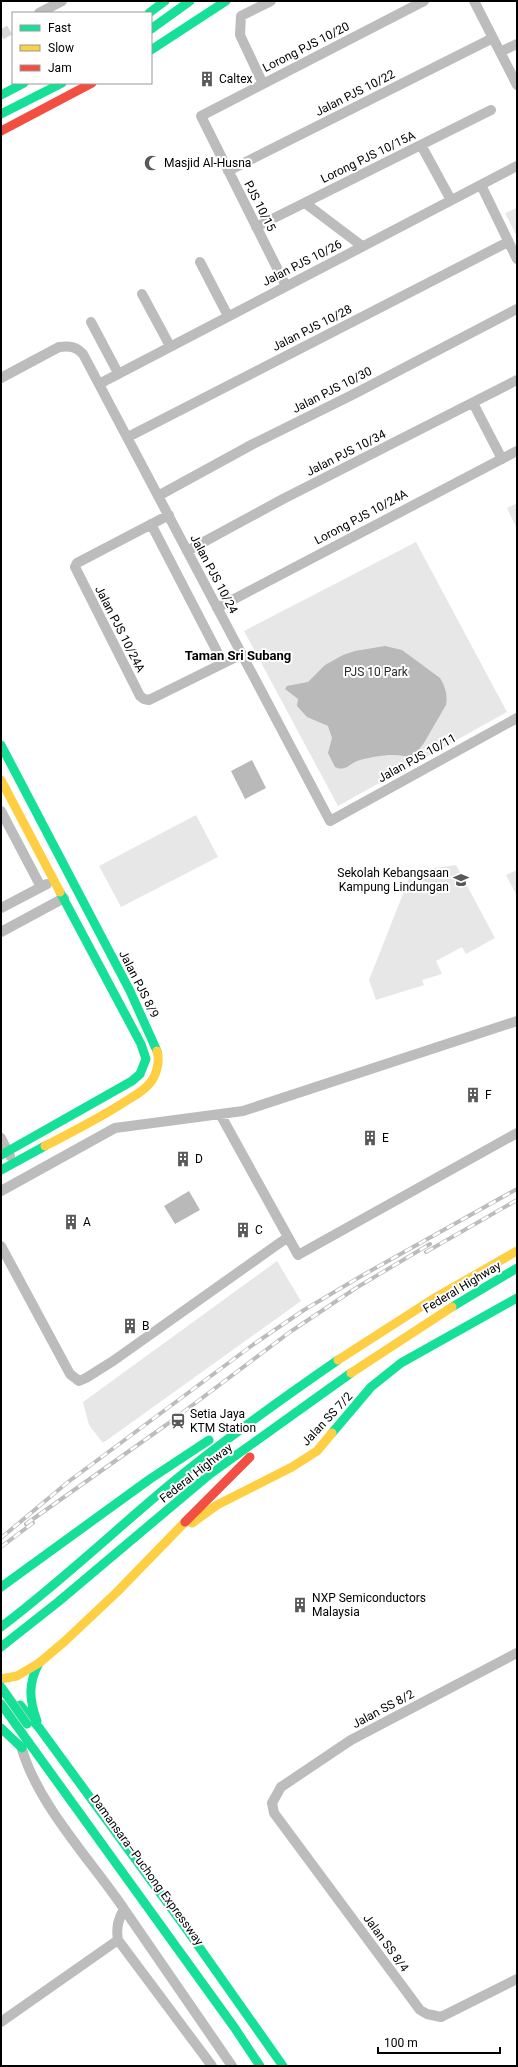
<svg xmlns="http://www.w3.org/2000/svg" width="518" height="2067" viewBox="0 0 518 2067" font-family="Roboto,sans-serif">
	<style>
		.green { fill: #e7e7e7 }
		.water { fill: #b9b9b9 }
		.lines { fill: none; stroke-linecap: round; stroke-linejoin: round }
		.street-tunnel { stroke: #d9d9d9; stroke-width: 10; stroke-dasharray: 10 5; stroke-linecap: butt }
		.street { stroke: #bcbcbc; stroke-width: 10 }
		.fast { stroke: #16e098; stroke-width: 9 }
		.slow { stroke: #ffcf43; stroke-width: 9 }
		.jam { stroke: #f24e42; stroke-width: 9 }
		.rail-casing { stroke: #bcbcbc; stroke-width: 4 }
		.rail { stroke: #fff; stroke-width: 2.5; stroke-dasharray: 8; stroke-linecap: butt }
		.fast-bridge-casing { stroke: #dbdbdb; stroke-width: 10; stroke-linecap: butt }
		.fast-bridge { stroke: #16e098; stroke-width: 9 }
		.labels { text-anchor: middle; stroke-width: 4; stroke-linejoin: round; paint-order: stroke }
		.street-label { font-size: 12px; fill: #000; stroke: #fff }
		.poi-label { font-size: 12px; fill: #000; stroke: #fff; text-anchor: start }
		.park-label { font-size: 12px; fill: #2b2b2b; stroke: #fff }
		.neighbourhood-label { font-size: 13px; font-weight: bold; fill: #000; stroke: #fff }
	</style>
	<rect width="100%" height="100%" fill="#fff"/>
	<!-- green -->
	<path class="green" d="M517 208V237L505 213Z
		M517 503V529L507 508Z
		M416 542 507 712 338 806 244 631Z
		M196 815 218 857 121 907 99 866Z
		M456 865 495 938 466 954 462 947 436 961 442 974 422 980 424 985 376 1000 369 980 412 871Z
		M517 870V896L506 875Z
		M277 1261 301 1301 103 1443 89 1425 83 1402Z"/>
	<!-- water -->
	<path class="water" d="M385 646 402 650 440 678C445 686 448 695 446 705L424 743 412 758C396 752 376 756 360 760 349 763 347 772 335 767L328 753 332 738 328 726 307 717 297 706 298 699 285 689 287 686 308 682 325 665 343 655 355 651Z
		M252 760 266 788 245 799 231 771Z
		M189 1191 200 1210 175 1224 164 1206Z"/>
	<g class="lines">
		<!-- street-tunnel -->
		<path class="street-tunnel" d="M1 35 13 28"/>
		<!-- street -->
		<path class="street" d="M474 1 517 85
			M39 13 62 1
			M500 52 517 44
			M263 84 240 35 241 16 271 1
			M421 145 451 200
			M228 171 493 38
			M481 185 517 259
			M305 203 362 246
			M256 227 491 110
			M200 262 228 316
			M286 286 201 116 424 1
			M142 294 170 346
			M91 322 118 373
			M1 378 59 347C70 346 75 346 83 354L330 821 517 718
			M99 384 517 166
			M473 403 502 459
			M128 437 508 242
			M158 496 253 444 354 394 517 309
			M169 515 77 563 75 567 140 696 144 699 149 700 242 654
			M151 524 223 663
			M187 551 283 499 517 380
			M217 608 517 451
			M1 811 41 887
			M1 908 47 884
			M1 932 64 898
			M220 1114 298 1255 517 1133
			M1 1138 10 1156
			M1 1191 115 1128 243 1111 517 1021
			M1 1246 70 1374 79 1381 86 1378 113 1361 288 1237
			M517 1653 351 1740 281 1787 272 1803 274 1813 420 2010 427 2014 441 2017 517 1979
			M21 1746C37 1804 90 1859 124 1909 118 1920 116 1928 118 1940
			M124 1909 232 2066
			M1 2022 118 1940 212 2066"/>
		<!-- fast -->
		<path class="fast" d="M149 13 165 1
			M151 29 190 1
			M151 50 226 1
			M1 95 24 83
			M1 114 62 83
			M1 745 130 991 157 1051
			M1 1155 132 1081 140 1074 146 1059 141 1044 60 892
			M1 1170 45 1146
			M452 1307 517 1268
			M332 1433 371 1387 401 1363 517 1298
			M1 1587 150 1479 209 1440
			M1 1627C59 1583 112 1533 168 1486 222 1441 280 1400 338 1360
			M1 1647 58 1602 210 1474 351 1373
			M1 1704 234 2027 260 2066
			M20 1705 40 1729 185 1927 283 2066
			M37 1721C29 1700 28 1683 39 1663
			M1 1728 22 1748"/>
		<!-- slow -->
		<path class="slow" d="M1 780 60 892
			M45 1146C72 1132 100 1118 126 1101 134 1096 144 1091 150 1083 157 1075 160 1060 157 1051
			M338 1360 433 1299 517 1251
			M351 1373 452 1307
			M192 1523 217 1505 292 1467 317 1451 332 1433
			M1 1679 17 1676 39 1663 64 1642 117 1592 185 1522"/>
		<!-- jam -->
		<path class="jam" d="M1 131 92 83
			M185 1522 250 1457"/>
		<defs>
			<path id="rail" d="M426 1252 517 1200
				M26 1524 166 1425 290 1332 356 1288 430 1244
				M1 1538 68 1482 254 1344 304 1310 363 1275 517 1189
				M1 1547 33 1523"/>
		</defs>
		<!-- rail casing -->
		<use href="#rail" class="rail-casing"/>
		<!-- rail -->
		<use href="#rail" class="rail"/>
		<defs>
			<path id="fast-bridge" d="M1 1687 27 1724"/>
		</defs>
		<!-- fast-bridge casing -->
		<use href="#fast-bridge" class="fast-bridge-casing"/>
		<!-- fast-bridge -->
		<use href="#fast-bridge" class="fast-bridge"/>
	</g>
	<!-- icons -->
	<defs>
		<symbol id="building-bare" viewBox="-9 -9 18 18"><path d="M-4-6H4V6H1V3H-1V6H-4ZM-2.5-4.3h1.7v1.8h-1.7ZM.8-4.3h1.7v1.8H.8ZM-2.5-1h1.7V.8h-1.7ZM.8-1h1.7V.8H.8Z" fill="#595959" stroke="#fff" stroke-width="2.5" paint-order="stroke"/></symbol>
		<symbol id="mosque-bare" viewBox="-9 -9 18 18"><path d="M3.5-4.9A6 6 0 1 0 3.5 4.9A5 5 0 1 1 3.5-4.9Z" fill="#595959" stroke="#fff" stroke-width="2.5" paint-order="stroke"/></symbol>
		<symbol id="school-bare" viewBox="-9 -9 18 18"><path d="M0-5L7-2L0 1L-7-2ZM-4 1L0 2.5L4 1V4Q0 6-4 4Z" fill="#595959" stroke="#fff" stroke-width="2.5" paint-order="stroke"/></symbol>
		<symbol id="station-bare" viewBox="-9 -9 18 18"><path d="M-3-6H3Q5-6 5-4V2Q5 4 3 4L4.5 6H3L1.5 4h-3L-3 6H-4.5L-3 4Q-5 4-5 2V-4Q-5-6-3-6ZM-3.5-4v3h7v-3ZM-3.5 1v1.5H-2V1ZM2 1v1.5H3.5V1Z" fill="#595959" stroke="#fff" stroke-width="2.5" paint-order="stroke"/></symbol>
	</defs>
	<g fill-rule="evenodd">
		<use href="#building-bare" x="196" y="68" width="22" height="22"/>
		<use href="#mosque-bare" x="141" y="152" width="22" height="22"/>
		<use href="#school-bare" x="450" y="869" width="22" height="22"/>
		<use href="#building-bare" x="462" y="1084" width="22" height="22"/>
		<use href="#building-bare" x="359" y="1127" width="22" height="22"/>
		<use href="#building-bare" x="172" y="1148" width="22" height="22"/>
		<use href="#building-bare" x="60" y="1211" width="22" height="22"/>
		<use href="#building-bare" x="232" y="1219" width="22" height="22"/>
		<use href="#building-bare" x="119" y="1315" width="22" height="22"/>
		<use href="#station-bare" x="167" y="1410" width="22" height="22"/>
		<use href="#building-bare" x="289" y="1594" width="22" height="22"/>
	</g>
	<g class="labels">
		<!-- street labels -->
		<g class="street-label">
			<text transform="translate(306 47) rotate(-27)" y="4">Lorong PJS 10/20</text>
			<text transform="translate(355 93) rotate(-27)" y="4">Jalan PJS 10/22</text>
			<text transform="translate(368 157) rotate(-26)" y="4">Lorong PJS 10/15A</text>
			<text transform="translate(260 206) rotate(63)" y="4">PJS 10/15</text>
			<text transform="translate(302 263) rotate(-27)" y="4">Jalan PJS 10/26</text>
			<text transform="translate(312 328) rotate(-27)" y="4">Jalan PJS 10/28</text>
			<text transform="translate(332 390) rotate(-27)" y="4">Jalan PJS 10/30</text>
			<text transform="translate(346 453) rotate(-27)" y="4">Jalan PJS 10/34</text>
			<text transform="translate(361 517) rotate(-28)" y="4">Lorong PJS 10/24A</text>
			<text transform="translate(214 574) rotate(62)" y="4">Jalan PJS 10/24</text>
			<text transform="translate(120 629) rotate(63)" y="4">Jalan PJS 10/24A</text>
			<text transform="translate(417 758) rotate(-29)" y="4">Jalan PJS 10/11</text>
			<text transform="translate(139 984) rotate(63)" y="4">Jalan PJS 8/9</text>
			<text transform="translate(462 1287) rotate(-31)" y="4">Federal Highway</text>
			<text transform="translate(327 1419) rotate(-47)" y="4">Jalan SS 7/2</text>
			<text transform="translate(196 1473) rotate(-38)" y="4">Federal Highway</text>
			<text transform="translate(383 1709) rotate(-28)" y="4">Jalan SS 8/2</text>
			<text transform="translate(147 1870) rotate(54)" y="4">Damansara–Puchong Expressway</text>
			<text transform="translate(386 1943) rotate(54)" y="4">Jalan SS 8/4</text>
		</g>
		<!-- poi labels -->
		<g class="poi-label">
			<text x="219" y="83">Caltex</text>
			<text x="164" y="167">Masjid Al-Husna</text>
			<text x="449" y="877" text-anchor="end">Sekolah Kebangsaan<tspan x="449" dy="14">Kampung Lindungan</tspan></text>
			<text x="485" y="1099">F</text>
			<text x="382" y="1142">E</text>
			<text x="195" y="1163">D</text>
			<text x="83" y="1226">A</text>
			<text x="255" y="1234">C</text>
			<text x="142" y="1330">B</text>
			<text x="190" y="1418">Setia Jaya<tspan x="190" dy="14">KTM Station</tspan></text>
			<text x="312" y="1602">NXP Semiconductors<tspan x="312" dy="14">Malaysia</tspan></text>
		</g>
		<!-- park labels -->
		<g class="park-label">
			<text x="376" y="676">PJS 10 Park</text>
		</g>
		<!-- neighbourhood labels -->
		<g class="neighbourhood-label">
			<text x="238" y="660">Taman Sri Subang</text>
		</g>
	</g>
	<!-- border -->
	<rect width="518" height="2067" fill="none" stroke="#000000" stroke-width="4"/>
	<!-- legend -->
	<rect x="12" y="12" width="140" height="72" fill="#ffffff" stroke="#999999"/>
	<rect x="20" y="25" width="20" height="6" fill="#16e098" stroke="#999999"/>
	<text x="48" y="32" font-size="12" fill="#000000">Fast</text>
	<rect x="20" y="45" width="20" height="6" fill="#ffcf43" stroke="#999999"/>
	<text x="48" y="52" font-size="12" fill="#000000">Slow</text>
	<rect x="20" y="65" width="20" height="6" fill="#f24e42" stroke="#999999"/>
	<text x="48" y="72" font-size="12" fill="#000000">Jam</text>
	<!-- scale -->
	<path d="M378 2047v6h122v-6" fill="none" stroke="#000000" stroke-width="2"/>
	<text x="384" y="2047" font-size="12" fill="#000000" stroke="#ffffff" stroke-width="3" paint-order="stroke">100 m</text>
</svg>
